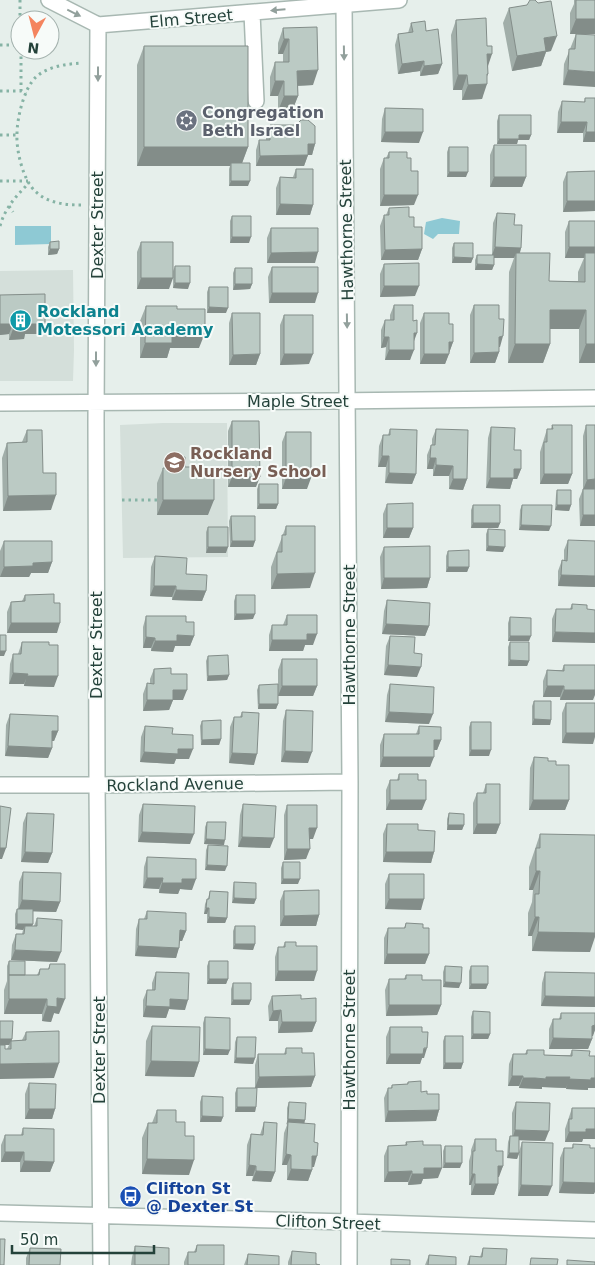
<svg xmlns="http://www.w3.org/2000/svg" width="595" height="1265" viewBox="0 0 595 1265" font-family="'DejaVu Sans',sans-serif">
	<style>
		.built { fill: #d4dfda }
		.water { fill: #8ec9d4 }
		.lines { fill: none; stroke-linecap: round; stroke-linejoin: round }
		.minor-casing { stroke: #a8b8b2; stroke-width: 18 }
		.path { stroke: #86b3a5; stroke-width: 3; stroke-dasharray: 2.5 4; stroke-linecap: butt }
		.minor { stroke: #fff; stroke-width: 15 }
		.wall { fill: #a1aea9 }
		.shaded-wall { fill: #838d89 }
		.building { fill: #bbcac4; stroke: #838d89 }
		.oneway { fill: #92a09c }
		.labels { text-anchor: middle; stroke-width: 4; stroke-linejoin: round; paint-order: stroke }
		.street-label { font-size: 16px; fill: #24423a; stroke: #f7fbf9 }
		.worship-label { font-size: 16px; font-weight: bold; fill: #5b616d; stroke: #f7fbf9; text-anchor: start }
		.culture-label { font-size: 16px; font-weight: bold; fill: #0d838f; stroke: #f7fbf9; text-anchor: start }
		.education-label { font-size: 16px; font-weight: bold; fill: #785e54; stroke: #f7fbf9; text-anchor: start }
		.transit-label { font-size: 16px; font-weight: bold; fill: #164399; stroke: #f7fbf9; text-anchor: start }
	</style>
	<rect width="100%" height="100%" fill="#e6efeb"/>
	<!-- built -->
	<path class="built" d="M73 270 74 350 73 381H0V271Z
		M163 423H227L228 557 123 558 120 425Z"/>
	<!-- water -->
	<path class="water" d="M442 218 460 221 459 234H438L433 239 424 234 426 222Z
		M15 226H51V244L15 245Z"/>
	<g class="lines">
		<defs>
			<path id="minor" d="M49 0 98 25 399 0
				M344 4 350 782 349 1265
				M252 13 256 101
				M98 25 96 422 97 785 101 1265
				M0 403 331 401 595 398
				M0 785H97L350 782
				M0 1213 349 1222 595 1230"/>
		</defs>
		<!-- minor casing -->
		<use href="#minor" class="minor-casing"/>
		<!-- path -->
		<path class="path" d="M20 0V20
			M0 45H20
			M21 50V91
			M0 91H21L26 94
			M0 135H17
			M0 181H28
			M81 205C65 205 47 203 35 191 23 180 16 150 17 134 17 118 24 88 36 77 48 66 67 64 82 63
			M9 206 13 212
			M0 226C5 208 16 196 29 183
			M122 500H157"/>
		<!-- minor -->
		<use href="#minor" class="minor"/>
	</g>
	<!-- wall -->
	<path class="wall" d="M574 0H595L577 34 595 35 563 85 564 64 576 34H570V13L574 4Z
		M509 8 551 51 546 52 541 66 512 71 503 23Z
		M456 20 488 66 482 99 462 100V90H453L451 35Z
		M411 23 426 31 442 64 438 74 420 76V71L398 74 395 45 398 34 408 33Z
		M283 28 313 85 298 86V96L292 111H278V96H270V77L275 62H283V54H278V43Z
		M144 46 248 147 242 163 248 186H229V169L230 166H137V65Z
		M585 98 595 142H583V133H557L558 112 562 101 584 102Z
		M385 108 419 143 381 142 382 119Z
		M499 115 531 135 529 140H518L517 144H497V121Z
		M270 125 315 144 312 155H308L304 166H256V150L259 140H266V135Z
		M494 145 526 177 522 187H490V155Z
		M449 147 466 177H447V152Z
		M389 152 407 158 411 171 414 205 380 206V169L384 158H386Z
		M296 169 313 205 310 215H276V188L280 177H293Z
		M595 171V211L563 212V182L567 172Z
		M389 208 409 217 414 227 422 249 418 260H381L380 226 384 215H386Z
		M497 213 514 225 521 248 520 253 549 281H578V272L584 258H565V232L569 221H595V363H579V329H550V344L543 363H508L509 272 514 258H494V265L492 270H475V260L477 255H492L493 223Z
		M232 216 249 243H230V221Z
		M271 228 315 263H267V238Z
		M50 242 59 249 57 254 48 255V247Z
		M141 242 169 289H137V252Z
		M454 243 473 258 471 263H452V248Z
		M384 264 415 296 380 297V274Z
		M175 266 188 289 173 288V271Z
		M272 267 315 303H269L268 277Z
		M235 268 252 284 250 289 233 290V273Z
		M209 287 226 313H207V292Z
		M0 295 45 324 41 334H25L24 339 9 340V334L0 335Z
		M394 305 414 342 410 360H385L386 347 381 348V330L385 320H390V315Z
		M474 305 500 347H499V352L495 363H470V315Z
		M146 306 177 309 199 348H170L167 358H140V321Z
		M232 313 260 354 256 365H229V323Z
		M424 313 449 324 453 342 445 364H420V323Z
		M284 315 309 364 280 365V325Z
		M232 421 256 487H228V431Z
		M552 425 572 474 568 484H540V452L547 429H551Z
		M586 425 595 526H580L579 499 583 489V436Z
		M491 427 521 469 517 479H513L510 489 486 488 488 438Z
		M390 429 416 474 412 484 385 483 386 467H378L379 446 383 435H388Z
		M436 429 467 479 463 490 449 489V476H433V469H427V455L431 445H432V439Z
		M27 430 43 473 51 510 3 511 2 458 7 443 22 442Z
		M286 432 307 489H282V442Z
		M171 456 185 467 192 475H199L201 469 208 515H157V483L163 468H167Z
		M259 484 278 504 276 509H257V489Z
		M557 490 571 505 569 511 555 510 556 495Z
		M387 504 413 528 409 538H383V514Z
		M473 505 500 523 498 528H471V510Z
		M522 505 549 531 519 530 520 510Z
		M231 516 255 541 253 547H230L229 521Z
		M286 526 310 588 271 589V567Z
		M208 527 226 553H206V532Z
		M488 529 503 552 486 551V534Z
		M568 540 595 587 558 586V571L562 560 564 561V550Z
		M4 541 52 562 48 573H31L29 577H0V551Z
		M384 547 430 578 427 588 381 589 380 557Z
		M448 551 469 567 467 572H446V556Z
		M155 556 186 574 206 591 202 601 172 600V597L150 596 151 567Z
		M25 595 54 603 57 633H7V612L11 602 22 601Z
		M236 595 253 619 234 620V601Z
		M387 600 429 626 425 636 382 634 384 611Z
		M572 604 587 609 552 642V619L556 609H570Z
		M287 615 313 645H305L303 651H269V635L272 625H283Z
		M146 616 186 622 194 636 190 646H175L173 652 151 651V648H143V627Z
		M510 617 529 641H508V623Z
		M390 636 414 653 417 677 384 675 386 646Z
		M22 642 54 687 24 686V684H9L10 664 13 654H18Z
		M510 642 529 661 527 666H508V647Z
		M208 656 229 675 227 680 207 681 206 661Z
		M282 659 317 686 313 696H278V670Z
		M564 665 593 700H560V697H543V681L547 670H562Z
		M154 669 171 674 183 700H173L169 710 143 711V694L147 683 150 684V679Z
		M390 684 429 724 385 722 387 695Z
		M259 685 278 704 276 709H258L257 690Z
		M534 701 551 720 550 725H532V706Z
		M566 703 593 744 562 743V713Z
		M286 710 308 763 281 762 283 721Z
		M242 712 254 765 229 763 230 727 234 717H240Z
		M10 714 58 731 54 741H52V748L48 758 5 756 6 725Z
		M202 721 221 739 219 745H201L200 726Z
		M471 722 489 756H469V727Z
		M145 726 172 734 189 759H176L174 764 140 762 141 737Z
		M419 726 441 740 437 750H434L430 767H380V745L384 734H416Z
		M534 757 548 761 556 765 569 800 565 810H529L530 768Z
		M399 774 418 780 422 810H386V790L390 780H397Z
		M486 784 500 824 496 834H473V803L477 793H483Z
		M143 804 190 844 138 842 139 815Z
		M243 804 270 848 238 847 240 815Z
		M287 805 313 839H309L306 859 284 860V815Z
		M27 813 52 853 48 863 21 862 23 823Z
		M449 813 464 825 462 830H447V819Z
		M207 822 224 845 204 844 205 827Z
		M387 824 418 830 434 852 431 863 383 862V834Z
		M540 834 590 952 532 951V936H528V913L532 902 533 890H529V867Z
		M208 845 225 871 205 870 206 850Z
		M147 857 192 890 180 889 178 894 159 893V889L143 888 144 867Z
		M283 862 298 884H281V868Z
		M23 872 60 902 56 912 33 911 32 926H34L37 918 57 962 11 960 12 945 16 934H22L23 930 15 929V914L17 909H18L19 882Z
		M389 874 421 910 385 909V884Z
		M234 882 256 899 254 904 232 903 233 887Z
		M210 891 227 918 225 923H207V914H204L205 904 207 899H208Z
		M284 891 319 915 316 926H280V901Z
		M147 911 186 931 182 941H180L176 958 135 956 136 929 139 919H144Z
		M406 923 423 928 429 954 425 964H384V938L388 928H404Z
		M235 926 255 944 253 950 233 949V931Z
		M285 942 296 946 314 981H275V957L278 947H283Z
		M9 961 25 975H37L40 969H48L50 964 59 1014 54 1013 51 1022 42 1021V1014H4V990L7 981V966Z
		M209 961 228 979 226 984H207V966Z
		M445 966 459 988 443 987V972Z
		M471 966 488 984 486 989H469V971Z
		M156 972 185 1010 169 1009 166 1018 143 1017V1000L147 990H152V983Z
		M545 972 595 1007 541 1006 542 983Z
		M406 975 422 980 441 1005 437 1015 386 1016 385 990 389 979H404Z
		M233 983 251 1000 249 1005H231V989Z
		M272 996 301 999 316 1022 312 1032 278 1033V1021H269L268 1006Z
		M473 1011 490 1034 488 1039H471V1017Z
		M561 1013H595V1030L592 1036V1039L588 1049H549V1029L553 1019H559Z
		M205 1017 228 1055H203V1023Z
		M0 1021 12 1041 22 1040 26 1032 54 1078 7 1049 9 1045H0Z
		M152 1026 199 1062 194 1077 145 1076 146 1041Z
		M390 1027 424 1058H422L420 1064H386V1037Z
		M445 1036 463 1063 461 1069H443V1041Z
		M237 1037 255 1058 253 1064 234 1063 235 1042Z
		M286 1048 302 1053 315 1076 311 1087 255 1088V1065L258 1054H284Z
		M527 1050 544 1055H570L572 1050 588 1088V1090L566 1089V1088L542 1087V1089L519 1088V1086H508L509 1064 513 1054H525Z
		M408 1082 421 1092 427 1094 439 1110 436 1121 385 1122 384 1098 388 1088H391L392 1085 407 1084Z
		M29 1083 55 1109 52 1119H25V1094Z
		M237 1088 256 1107 255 1112H235V1093Z
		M202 1096 223 1117 221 1122H200V1102Z
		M289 1102 304 1123 314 1142V1167H312V1170L308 1181 287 1180V1165H282L284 1133 287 1125V1108Z
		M516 1102 545 1141 519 1140V1152L522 1142 548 1196H518L519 1154 517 1159 507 1158 508 1142 510 1136H512V1113Z
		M572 1108H595V1139H583L582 1142H565V1129Z
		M157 1110 176 1122 185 1136 189 1175 142 1174V1138L148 1123H152Z
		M264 1122 275 1172 271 1182 252 1181 253 1176H246L247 1145 251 1134 260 1135Z
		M23 1128 54 1162 50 1172H20V1162H1V1145L5 1135H21Z
		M475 1139 496 1151 503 1166 498 1177V1184L494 1195H471V1185H469V1161L471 1154V1150Z
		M406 1142 423 1145 438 1178 423 1179 421 1184 408 1185V1182H384V1156L388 1146 405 1145Z
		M573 1144 590 1148 594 1194 559 1193 560 1158 564 1148H572Z
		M445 1146 460 1168H443V1151Z
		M197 1245 224 1265H184V1262L188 1252H194Z
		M135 1246 169 1265H131L132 1257Z
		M30 1248 60 1265H26V1258Z
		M483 1248 506 1265H467L470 1256 480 1257Z
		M292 1251 316 1264 320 1265H288V1262Z
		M248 1254 279 1265H244Z
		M429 1255 456 1265H425Z"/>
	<!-- shaded-wall -->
	<path class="shaded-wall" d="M576 19H595V34H570Z
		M557 36 551 51 546 52 541 66 512 71 517 56 544 38Z
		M284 39H289L283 54H278Z
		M487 54H492L487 69Z
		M424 61 420 71 398 74 402 64Z
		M442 64 438 74 420 76 424 66Z
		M318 70 313 85 292 86 297 71Z
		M568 70 595 72V87L563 85Z
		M487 74H488L484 84H487L482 99 462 100 468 85Z
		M458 75H467L462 90H453Z
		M275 81H284L278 96H270Z
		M284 96H298L292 111H278Z
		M561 122H587L583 133H557Z
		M385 132H423L419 143 381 142Z
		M586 132H595V142H583Z
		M519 135H531L529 140H518L517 144H497L499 139Z
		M308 144H315L312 155H304Z
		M144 147H248L241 166 231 163 230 166H137Z
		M308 155 304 166H256L260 156Z
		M449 172H468L466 177H447Z
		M494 177H526L522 187H490Z
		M231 181H250L248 186H229Z
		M384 195H418L414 205 380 206Z
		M567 201H595V211L563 212Z
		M280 204 313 205 310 215H276Z
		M232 237H251L249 243H230Z
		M495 247 521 248 518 259 516 253 514 258H491Z
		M569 247H595V258L585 253 584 258H565Z
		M50 249H59L57 254 48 255Z
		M422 249 418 260H381L385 250Z
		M318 252 315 263H267L271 253Z
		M454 257 473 258 471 263H452Z
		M477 264 494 265 492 270H475Z
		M141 278H173L169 289H137Z
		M175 283H190L188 289 173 288Z
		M235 284H252L250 289 233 290Z
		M384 286H419L415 296 380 297Z
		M272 293H318L315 303H269Z
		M209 307 228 308 226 313H207Z
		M550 310H586L579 329H543Z
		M0 324H13L9 334 0 335Z
		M27 324H45L41 334H25L24 339 9 340 13 329Z
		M172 333H205L199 348H170L167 358H140L145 343Z
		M414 333H417L413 344Z
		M503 336 500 347H495L499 337Z
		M384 337H389L386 347 381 348Z
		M449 342H453L449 353H445Z
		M515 344H550L543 363H508Z
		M586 344H595V363H579Z
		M389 350H414L410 360H385Z
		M499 352 495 363H470L474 353Z
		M260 354 256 365H229L233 355Z
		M284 354H313L309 364 280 365Z
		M424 354H449L445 364H420Z
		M382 456H389L386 467H378Z
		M430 458H436L433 469H427Z
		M436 465 453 466 449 476H433Z
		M514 469H521L517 479H513L510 489 486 488 490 478Z
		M389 473 416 474 412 484 385 483Z
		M544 474H572L568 484H540Z
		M232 477H260L256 487H228Z
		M286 478H311L307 489H282Z
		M453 479H467L463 490 449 489Z
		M595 479V490H583L587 480Z
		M56 495 51 510 3 511 8 496Z
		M163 500H214L208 515H157Z
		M259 504H278L276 509H257Z
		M557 505H571L569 511 555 510Z
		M583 515H595V526H580Z
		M473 523H500L498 528H471Z
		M521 525 551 526 549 531 519 530Z
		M387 528H413L409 538H383Z
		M232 541H255L253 547H230Z
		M488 546 505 547 503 552 486 551Z
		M208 547H228L226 553H206Z
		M52 562 48 573H31L29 577H0L4 567 33 563Z
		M448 567H469L467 572H446Z
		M315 573 310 588 271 589 277 574Z
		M561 575 595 576V587L558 586Z
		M384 578H430L427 588 381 589Z
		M154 586H176L172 597 150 596Z
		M176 590 206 591 202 601 172 600Z
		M236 614H255L253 619 234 620Z
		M11 623H60L57 633H7Z
		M386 624 429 626 425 636 382 634Z
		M555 632 595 633V643L552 642Z
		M307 634H317L313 645H305L303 651H269L272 640Z
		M177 635 194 636 190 646H175L173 652 151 651 155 641Z
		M510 636H531L529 641H508Z
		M146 637 155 638 151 648H143Z
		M0 651H6L4 656H0Z
		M510 660 529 661 527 666H508Z
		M388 665 421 667 417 677 384 675Z
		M13 673 28 674 24 684H9Z
		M229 675 227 680 207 681 208 676Z
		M27 676H58L54 687 24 686Z
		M282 686H317L313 696H278Z
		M547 686H564L560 697H543Z
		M173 690H187L183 700H169Z
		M564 690H595V695L593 700H560Z
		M147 700H173L169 710 143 711Z
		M259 704H278L276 709H258Z
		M389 712 433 714 429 724 385 722Z
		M534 719 551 720 550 725H532Z
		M52 731H58L54 741H49Z
		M566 733H595V737L593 744 562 743Z
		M221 739 219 745H201L202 740Z
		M434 740H441L437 750H430Z
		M8 746 52 748 48 758 5 756Z
		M178 749H193L189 759H176L174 764 140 762 144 752Z
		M471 750H491L489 756H469Z
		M285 751 312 752 308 763 281 762Z
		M232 753 257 754 254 765 229 763Z
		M383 757H434L430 767H380Z
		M390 800H426L422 810H386Z
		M533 800H569L565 810H529Z
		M477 824H500L496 834H473Z
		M448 825H464L462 830H447Z
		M309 828H317L313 839H306Z
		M142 832 194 834 190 844 138 842Z
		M242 837 274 838 270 848 238 847Z
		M206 839 225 840 224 845 204 844Z
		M0 848H6L2 859H0Z
		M287 849H310L306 859 284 860Z
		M25 852 52 853 48 863 21 862Z
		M386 852H434L431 863 383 862Z
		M207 865 227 866 225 871 205 870Z
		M536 871H540L533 890H529Z
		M147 878H163L159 889 143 888Z
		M182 879H196L192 890 180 889 178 894 159 893 162 883Z
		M283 879H300L298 884H281Z
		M234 898 256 899 254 904 232 903Z
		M389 899H424L421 910 385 909Z
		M22 900 60 902 56 912 18 911Z
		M206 908H209L207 914H204Z
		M319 915 316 926H280L284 916Z
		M209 917 227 918 225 923H207Z
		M535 917H539L532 936H528Z
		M595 923V937L590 952 532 951 538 932Z
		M17 924H33L31 930 25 926 23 930 15 929Z
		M180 930 186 931 182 941H176Z
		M235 944H255L253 950 233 949Z
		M138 946 179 948 176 958 135 956Z
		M15 950 61 952 57 962 11 960Z
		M387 954H429L425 964H384Z
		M278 971H317L314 981H275Z
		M209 979H228L226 984H207Z
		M445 982 461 983 459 988 443 987Z
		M471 984H488L486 989H469Z
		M545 996 595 997V1007L541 1006Z
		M57 998 65 999 59 1014 54 1013 51 1022 42 1021 47 1006Z
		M9 999H47L42 1014H4Z
		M170 999 188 1000 185 1010 169 1009 166 1018 143 1017 146 1006Z
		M233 1000H251L249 1005H231Z
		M389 1005H441L437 1015 386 1016Z
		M281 1010 278 1021H269L273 1011Z
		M282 1022H316L312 1032 278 1033Z
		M595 1025V1030L593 1036H589L592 1026Z
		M473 1034H490L488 1039H471Z
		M553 1038 592 1039 588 1049H549Z
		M0 1039H12L11 1044V1041L9 1045H0Z
		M427 1048 424 1058H422L420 1064H386L390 1054Z
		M205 1049 230 1050 228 1055H203Z
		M236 1058H255L253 1064 234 1063Z
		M151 1061 199 1062 194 1077 145 1076Z
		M59 1063 54 1078 0 1079V1064Z
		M445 1063H463L461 1069H443Z
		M315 1076 311 1087 255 1088 259 1077Z
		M512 1076H523L519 1086H508Z
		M546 1077H570L566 1088 542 1087V1089L519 1088 523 1078Z
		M591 1078H595V1088H588V1090L566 1089 569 1079Z
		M237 1107H256L255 1112H235Z
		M29 1109H55L52 1119H25Z
		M439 1110 436 1121 385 1122 388 1111Z
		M202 1116 223 1117 221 1122H200Z
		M288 1119 305 1120 304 1126 288 1122 286 1125Z
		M586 1129H595V1139H583L582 1142H565L569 1132Z
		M515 1130 549 1131 545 1141 512 1140Z
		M5 1152H24L20 1162H1Z
		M509 1153H519L517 1159 507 1158Z
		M286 1154 291 1155 287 1165H282Z
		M312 1156H317L314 1167H309Z
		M147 1159 194 1160 189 1175 142 1174Z
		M24 1161 54 1162 50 1172H20Z
		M445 1163H462L460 1168H443Z
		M249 1165 256 1166 253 1176H246Z
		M498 1166H503L499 1177H495Z
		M424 1168H442L438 1178 423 1179 421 1184 408 1185 412 1174Z
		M291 1169 312 1170 308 1181 287 1180Z
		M256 1171 275 1172 271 1182 252 1181Z
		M412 1171 408 1182H384L388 1172Z
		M472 1174H475L471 1185H469Z
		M563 1182 595 1183V1192L594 1194 559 1193Z
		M475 1184H498L494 1195H471Z
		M521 1185 552 1186 548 1196H518Z"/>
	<!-- building -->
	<path class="building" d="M530 0H535L538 3 551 1 557 36 544 38 546 51 517 56 509 8 527 5Z
		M576 0H595V19H576Z
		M486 18 487 46H492V54H487L488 74H487V84L468 85 467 75H458L456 20Z
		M425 21 426 31 438 29 442 64 424 66V61L402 64 398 34 413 32 411 23Z
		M317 27 318 70 297 71 298 96H284V81H275V62H289V39H284L283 28Z
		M576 34 595 35V72L568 70 569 49H575Z
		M144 46H248V147H144Z
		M585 98H595V132H586L587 122H561L562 101 585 102Z
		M385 108 423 109V132H385Z
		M499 115H531V135H519V139H499Z
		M301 120H308L315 126V144H308V155L260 156 259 140H270V125H296Z
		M494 145H526V177H494Z
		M449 147H468V172H449Z
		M389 152H407V158H411V171H418V195H384V158H389Z
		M231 163H250V181H231Z
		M296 169H313V205L280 204V177L296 178Z
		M595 171V201H567V172Z
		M409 207V217H414V227H422V249L385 250 384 215H389V208Z
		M497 213 515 214 514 225H522L521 248 495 247Z
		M232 216H251V237H232Z
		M569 221H595V247H569Z
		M271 228H318V252L271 253Z
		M59 241V249H50V242Z
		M141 242H173V278H141Z
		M454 243H473V258L454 257Z
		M516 253H550L549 281 585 282V253H595V344H586V310H550V344H515Z
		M477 255H494V265L477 264Z
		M419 263V286H384V264Z
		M175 266H190V283H175Z
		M272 267H318V293H272Z
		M235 268H252V284H235Z
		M209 287H228V308L209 307Z
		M45 294V324H27V329H13V324H0V295Z
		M394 305H413V321L417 320V333H414V350H389V337H384L385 320H394Z
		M474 305H499V319H504L503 336 499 337V352L474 353Z
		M146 306H177V309H205V333H172V343H145Z
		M232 313H260V354L233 355Z
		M424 313H449V324H453V342H449V354H424Z
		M284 315H313V354H284Z
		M232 421H259L260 477H232Z
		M552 425H572V474H544V442H547V429H553Z
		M586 425H595V479L587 480Z
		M491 427 515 428 514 450H521V469H514V478H490Z
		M390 429 417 430 416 474 389 473V456H382L383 435H390Z
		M436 429 468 430 467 479H453V466L436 465V458H430L431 445H435Z
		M27 430H42L43 473H56V495L8 496 7 443 27 442Z
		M286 432H311V478H286Z
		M171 456 185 457V467H192V475H201V469H210V475H214V500H163V468H171Z
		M259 484H278V504H259Z
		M583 489H595V515H583Z
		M557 490H571V505H557Z
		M413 503V528H387V504Z
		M473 505H500V523H473Z
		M522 505H552L551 526 521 525Z
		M231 516H255V541H232Z
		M286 526H315V573L277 574V552H282V535H286Z
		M208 527H228V547H208Z
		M488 529 505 530V547L488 546Z
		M568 540 595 541V576L561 575 562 560 567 561Z
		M4 541H52V562L33 563V566L4 567Z
		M430 546V578H384V547Z
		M469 550V567H448V551Z
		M155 556 187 558 186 574 207 575 206 591 176 590V586H154Z
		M54 594V603H60V623H11V602L25 601V595Z
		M236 595H255V614H236Z
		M387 600 430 603 429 626 386 624Z
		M572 604 587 605V609L595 610V633L555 632 556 609H572Z
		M287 615H317V634H307V640H272V625H287Z
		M146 616H186V622H194V636L177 635V641H155V638L146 637Z
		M510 617 531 618V636H510Z
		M0 635H6V651H0Z
		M390 636 415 637 414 653 422 654 421 667 388 665Z
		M22 642H49V645H58V676H27L28 674 13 673V654H21Z
		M510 642H529V661L510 660Z
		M228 655 229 675 208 676V656Z
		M282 659H317V686H282Z
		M564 665H595V690H564V686H547V670L564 671Z
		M171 668V674H187V690H173V700H147V683L154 684V669Z
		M278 684V704H259V685Z
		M390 684 434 687 433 714 389 712Z
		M534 701H551V720L534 719Z
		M566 703H595V733H566Z
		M286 710 313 711 312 752 285 751Z
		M242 712 259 713 257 754 232 753 234 717H242Z
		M10 714 58 716V731H52V748L8 746Z
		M221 720V739L202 740V721Z
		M471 722H491V750H471Z
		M145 726 173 728 172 734 193 735V749H178V754L144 752Z
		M419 726 441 727V740H434V757H383L384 734H419Z
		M534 757 548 758V761H556V765H569V800H533Z
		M399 774H418V780H426V800H390V780H399Z
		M486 784H500V824H477V793H486Z
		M143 804 195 806 194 834 142 832Z
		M243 804 276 806 274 838 242 837Z
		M287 805H317V828H309L310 849H287Z
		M0 806 11 808 6 848H0Z
		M27 813 54 814 52 853 25 852Z
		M449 813 464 814V825H448Z
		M207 822H226L225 840 206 839Z
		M387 824H418V830L435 831 434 852H386Z
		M540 834 595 835V933L538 932 539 917H535V894H539L540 871H536V848H540Z
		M208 845 228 846 227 866 207 865Z
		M147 857 196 859V879H182V883H162L163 878H147Z
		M283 862H300V879H283Z
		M23 872 61 873 60 902 22 900Z
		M389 874H424V899H389Z
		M234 882 256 883V899L234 898Z
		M319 890V915L284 916V891Z
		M210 891 228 892 227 918 209 917V908H206L207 899H209Z
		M17 909H33V924H17Z
		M147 911 186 913V931L180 930 179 948 138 946 139 919H147Z
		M37 918 62 920 61 952 15 950 16 934H24L25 926H37Z
		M406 923 423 924V928H429V954H387L388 928H405Z
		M235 926H255V944H235Z
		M285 942H296V946H317V971H278V947H285Z
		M9 961H25V975H9Z
		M209 961H228V979H209Z
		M50 964H65V999L57 998V1007L47 1006V999H9V975H39L40 969H49Z
		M445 966 462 967 461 983 445 982Z
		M471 966H488V984H471Z
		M156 972 189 973 188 1000 170 999V1007L146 1006 147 990H155Z
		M545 972 595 973V997L545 996Z
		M406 975H422V980H441V1005H389V979H406Z
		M233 983H251V1000H233Z
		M301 995V999L316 998V1022H282L281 1010 273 1011 272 996Z
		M473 1011 490 1012V1034H473Z
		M561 1013H595V1025L592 1026V1039L553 1038V1019H561Z
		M205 1017 230 1018V1050L205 1049Z
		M0 1021H13L12 1039H0Z
		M152 1026 200 1027 199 1062 151 1061Z
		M390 1027H422V1032H428L427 1048H424L423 1054H390Z
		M59 1031V1063L0 1064V1045H5V1049H11V1041L26 1040V1032Z
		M445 1036H463V1063H445Z
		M237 1037H256L255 1058H236Z
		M286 1048H302V1053H314L315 1076 259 1077 258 1054H286Z
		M527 1050H544V1055L572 1056V1050L590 1051 589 1056H595V1078H591V1080L569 1079 570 1077H546V1079L535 1078H523V1076H512L513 1054H527Z
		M421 1081V1092L427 1091V1094H439V1110L388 1111V1088H392V1085L408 1084V1082Z
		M29 1083 56 1084 55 1109H29Z
		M237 1088H257L256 1107H237Z
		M202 1096 223 1097V1117L202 1116Z
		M289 1102 306 1103 305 1120 288 1119Z
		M516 1102 550 1103 549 1131 515 1130Z
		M572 1108H595V1129H586V1132H569V1119H572Z
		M157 1110H176V1122H185V1136H194V1160L147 1159 148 1123H157Z
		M264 1122 277 1123 275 1172 256 1171V1166L249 1165 251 1134 263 1135Z
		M288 1122 315 1124 314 1142 318 1143 317 1156H312V1170L291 1169V1155L286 1154Z
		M23 1128 54 1129V1162L24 1161V1152H5V1135H23Z
		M510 1136H519V1153H509Z
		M475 1139H496V1151H503V1166H498V1184H475V1174H472L473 1151H475Z
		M423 1141V1145H441L442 1168H424V1174H412V1171L388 1172V1146L407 1145 406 1142Z
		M522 1142 553 1143 552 1186 521 1185Z
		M573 1144 590 1145V1148H595V1183L563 1182 564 1148H573Z
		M445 1146H462V1163H445Z
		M0 1239H5L4 1265H0Z
		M197 1245H224V1265H188V1252H196Z
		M135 1246 169 1248V1265H135Z
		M30 1248 61 1249 60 1265H29Z
		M483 1248 507 1249 506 1265H469L470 1256 482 1257Z
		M292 1251 316 1253V1264L320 1265H291Z
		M248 1254 279 1256V1265H247Z
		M429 1255 456 1257V1265H428Z
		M531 1258 558 1259 557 1265H530Z
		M391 1259 410 1260V1265H391Z
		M567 1260 595 1262V1265H567Z"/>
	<!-- one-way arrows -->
	<defs><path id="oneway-solid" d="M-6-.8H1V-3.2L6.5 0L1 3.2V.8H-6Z" transform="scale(1.25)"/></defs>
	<g class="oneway">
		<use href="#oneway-solid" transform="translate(278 10) rotate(175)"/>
		<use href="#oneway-solid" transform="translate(74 13) rotate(26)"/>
		<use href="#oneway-solid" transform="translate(344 53) rotate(89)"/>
		<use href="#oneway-solid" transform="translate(98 74) rotate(90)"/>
		<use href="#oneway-solid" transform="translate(347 321) rotate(89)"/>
		<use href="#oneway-solid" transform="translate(96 359) rotate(90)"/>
	</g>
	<!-- icons -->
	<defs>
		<symbol id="synagogue-disc" viewBox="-11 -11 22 22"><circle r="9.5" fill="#6b7280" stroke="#f7fbf9"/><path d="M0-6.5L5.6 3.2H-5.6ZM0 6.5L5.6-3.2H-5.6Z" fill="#fff"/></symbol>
		<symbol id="building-disc" viewBox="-11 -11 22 22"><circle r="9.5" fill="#0f9aa8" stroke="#f7fbf9"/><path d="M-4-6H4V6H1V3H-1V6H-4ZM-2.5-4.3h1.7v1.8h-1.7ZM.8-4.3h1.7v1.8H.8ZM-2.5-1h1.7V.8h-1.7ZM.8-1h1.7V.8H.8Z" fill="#fff"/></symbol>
		<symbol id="school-disc" viewBox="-11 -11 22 22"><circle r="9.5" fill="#8d6e63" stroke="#f7fbf9"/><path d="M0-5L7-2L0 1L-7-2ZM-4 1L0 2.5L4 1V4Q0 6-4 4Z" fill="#fff"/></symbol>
		<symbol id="bus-disc" viewBox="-11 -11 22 22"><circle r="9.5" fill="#1a4fb4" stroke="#f7fbf9"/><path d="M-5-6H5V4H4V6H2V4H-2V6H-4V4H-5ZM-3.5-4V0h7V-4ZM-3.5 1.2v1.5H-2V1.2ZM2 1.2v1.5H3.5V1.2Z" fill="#fff"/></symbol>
	</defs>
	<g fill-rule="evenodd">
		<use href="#synagogue-disc" x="174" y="108" width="25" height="25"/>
		<use href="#building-disc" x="8" y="308" width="25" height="25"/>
		<use href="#school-disc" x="162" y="450" width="25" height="25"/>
		<use href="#bus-disc" x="118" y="1184" width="25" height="25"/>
	</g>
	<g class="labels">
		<!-- street labels -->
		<g class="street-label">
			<text transform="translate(191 18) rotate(-5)" y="6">Elm Street</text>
			<text transform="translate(97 225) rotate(-90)" y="6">Dexter Street</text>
			<text transform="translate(346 230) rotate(-91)" y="6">Hawthorne Street</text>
			<text x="298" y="407">Maple Street</text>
			<text transform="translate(349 635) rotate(-90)" y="6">Hawthorne Street</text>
			<text transform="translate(96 645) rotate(-90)" y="6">Dexter Street</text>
			<text transform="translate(175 784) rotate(-1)" y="6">Rockland Avenue</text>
			<text transform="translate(349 1040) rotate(-90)" y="6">Hawthorne Street</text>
			<text transform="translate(99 1050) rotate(-90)" y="6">Dexter Street</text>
			<text transform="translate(328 1222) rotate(2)" y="6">Clifton Street</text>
		</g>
		<!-- worship labels -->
		<g class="worship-label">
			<text x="202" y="118">Congregation<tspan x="202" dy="18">Beth Israel</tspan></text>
		</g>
		<!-- culture labels -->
		<g class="culture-label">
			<text x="37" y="317">Rockland<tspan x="37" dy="18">Motessori Academy</tspan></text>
		</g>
		<!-- education labels -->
		<g class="education-label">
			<text x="190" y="459">Rockland<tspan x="190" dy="18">Nursery School</tspan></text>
		</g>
		<!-- transit labels -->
		<g class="transit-label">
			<text x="146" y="1194">Clifton St<tspan x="146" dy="18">@ Dexter St</tspan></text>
		</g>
	</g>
	<!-- north arrow -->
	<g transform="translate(35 35) rotate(187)"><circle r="24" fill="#f7fbf9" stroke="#a3b1ad"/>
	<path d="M0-4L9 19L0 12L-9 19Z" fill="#f4845f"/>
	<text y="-8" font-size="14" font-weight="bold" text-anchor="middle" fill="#24423a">N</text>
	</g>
	<!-- scale -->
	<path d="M12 1245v8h142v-8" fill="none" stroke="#24423a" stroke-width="2.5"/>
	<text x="20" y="1245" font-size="15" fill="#24423a" stroke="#f7fbf9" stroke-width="4" paint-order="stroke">50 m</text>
</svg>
